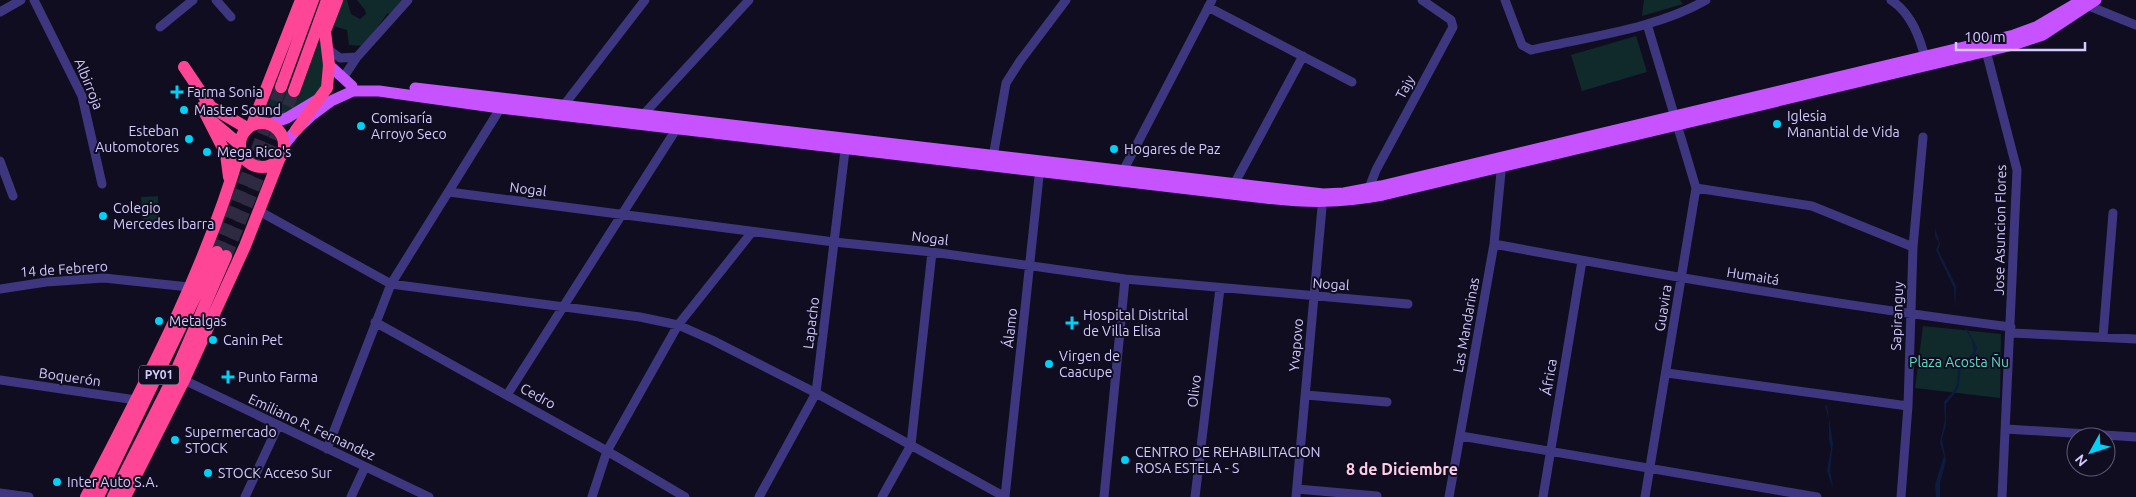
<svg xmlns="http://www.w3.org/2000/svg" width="2136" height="497" viewBox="0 0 2136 497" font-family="Ubuntu,sans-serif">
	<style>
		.green { fill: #10292a }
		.water { fill: #0b1c40 }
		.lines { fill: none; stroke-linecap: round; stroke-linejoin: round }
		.highway-tunnel { stroke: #2e2a41; stroke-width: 12; stroke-dasharray: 12 6; stroke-linecap: butt }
		.minor { stroke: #3e377f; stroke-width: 9 }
		.major { stroke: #c752ff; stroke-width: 11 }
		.highway { stroke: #ff4696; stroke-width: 12 }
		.poi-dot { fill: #00d1f6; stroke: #110d20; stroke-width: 2 }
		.labels { text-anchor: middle; stroke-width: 4; stroke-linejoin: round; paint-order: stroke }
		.shield { fill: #110d20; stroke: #9a92bc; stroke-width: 1 }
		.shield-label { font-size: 12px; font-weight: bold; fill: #d4cbff }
		.street-label { font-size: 14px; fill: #d4cbff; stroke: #110d20 }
		.poi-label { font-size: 14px; fill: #d4cbff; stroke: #110d20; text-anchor: start }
		.park-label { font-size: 14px; fill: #58dfc4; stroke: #110d20 }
		.quarter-label { font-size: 16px; font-weight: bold; fill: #ffcdea; stroke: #110d20 }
	</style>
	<rect width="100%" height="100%" fill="#110d20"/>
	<!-- green -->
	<path class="green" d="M338 0H347L351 14 360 19 366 14 365 10 357 0H407L393 13 387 14 364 46 349 45 347 30 333 26Z
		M1644 0H1680L1683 4 1642 16Z
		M1636 36 1647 72 1582 91 1571 55Z
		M321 37 325 91C307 102 286 119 264 116L276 86 299 94Z
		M158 196 159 223 143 224 141 197Z
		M1923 326 2001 334 2000 398 1915 388Z"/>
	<!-- water -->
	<path class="water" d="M1935 228 1940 244 1938 250 1956 286 1955 309 1954 288 1936 250 1939 243 1935 236Z
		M1965 329H1967L1977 347 1975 354 1961 367C1957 392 1963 384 1946 404V425L1942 439 1946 461 1940 483V497H1936L1935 485 1944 456 1940 442 1945 420 1944 402C1961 384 1955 388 1959 367L1974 352 1972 340Z
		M1827 405 1833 444 1830 469 1833 488 1827 471 1831 449 1829 439V419L1825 406Z"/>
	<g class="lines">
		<!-- highway-tunnel -->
		<path class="highway-tunnel" d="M217 252 281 87
			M226 256 294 91"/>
		<!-- minor -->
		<path class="minor" d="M34 0 82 96 102 184
			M216 0 231 17
			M1505 0 1522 45 1531 50C1587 37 1656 29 1706 0
			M1891 0C1912 14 1920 38 1926 61
			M2084 4 2136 25
			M1208 7 1352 82
			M0 12 21 0
			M160 27 193 0
			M1985 47 2017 170 2002 497
			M328 49 340 58 357 57
			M343 78 357 57 408 0
			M561 109 645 0
			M643 115 749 0
			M993 157 1006 83 1020 61 1066 0
			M0 161 13 196
			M1121 175 1212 0
			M1232 188 1303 56
			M1696 188 1812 206 1913 247
			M449 192 834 242 932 252 1125 279 1408 304
			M1367 193 1376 170 1453 27 1451 20 1422 0
			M259 211 391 284 640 317 678 325 712 340 816 393 1005 497
			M1494 244C1665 276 1837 305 2011 327
			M0 289 46 282 104 278 189 287
			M375 322 607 451 685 497
			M2011 333 2136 339
			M2103 337 2113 213
			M1667 373 1908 406
			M0 380 136 400
			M184 380 429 497
			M507 395 677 128
			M1306 395 1387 402
			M2006 429 2136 437
			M1461 436 1817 497
			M327 449 391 284 503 104
			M1297 489 1377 496
			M0 493 29 497
			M245 497 278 426
			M351 497 365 467
			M592 497 607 451 678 325 752 232
			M759 497 816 393 846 142
			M882 497 911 445 932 252
			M1005 497 1040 167
			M1104 497 1125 279
			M1195 497 1220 288
			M1296 497 1323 196
			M1449 497 1494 244 1502 162
			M1543 497 1582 261
			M1645 497 1696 188 1647 24
			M1901 497 1908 406 1913 247 1923 137"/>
		<!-- major -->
		<path class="major" d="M329 65 352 86
			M415 88 1323 194 1344 193 1381 186 2014 35 2036 27 2082 0
			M270 124 287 118 317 100
			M284 145 296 130 312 115 331 101 353 91H379L500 108 1265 198C1309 203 1339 203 1383 195L2013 45 2043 35 2096 0"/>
		<!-- highway -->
		<path class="highway" d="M184 67 211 107 247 128
			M281 87 313 0
			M294 91 327 0
			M202 107 226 154 229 177
			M214 123 239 144
			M240 145a22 22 0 1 1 44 0a22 22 0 1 1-44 0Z
			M252 125 301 0
			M296 130 327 88 329 65 325 31 337 0
			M86 497C144 385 205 272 240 150
			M98 497 217 252
			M113 497 174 376 226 256
			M125 497 184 380 245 246 280 157"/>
	</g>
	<!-- markers -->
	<g class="poi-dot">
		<path d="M174.5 84.5h5v5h5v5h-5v5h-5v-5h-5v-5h5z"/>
		<circle cx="184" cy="110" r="5"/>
		<circle cx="1777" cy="124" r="5"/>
		<circle cx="361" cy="126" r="5"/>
		<circle cx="189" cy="139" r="5"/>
		<circle cx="1114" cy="149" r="5"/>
		<circle cx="207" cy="152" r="5"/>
		<circle cx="103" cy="216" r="5"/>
		<circle cx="159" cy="321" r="5"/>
		<path d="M1069.5 315.5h5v5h5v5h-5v5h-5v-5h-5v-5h5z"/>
		<circle cx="213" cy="340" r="5"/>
		<circle cx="1049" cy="364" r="5"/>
		<path d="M225.5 369.5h5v5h5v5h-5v5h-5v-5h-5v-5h5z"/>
		<circle cx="175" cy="440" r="5"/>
		<circle cx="1125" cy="460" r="5"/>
		<circle cx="208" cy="473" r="5"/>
		<circle cx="57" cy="482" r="5"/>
	</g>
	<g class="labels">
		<!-- shield labels -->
		<rect class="shield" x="139" y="365.5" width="40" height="19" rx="4"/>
		<g class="shield-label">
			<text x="159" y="379">PY01</text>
		</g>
		<!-- street labels -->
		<g class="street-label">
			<text transform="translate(89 84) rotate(68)" y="5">Albirroja</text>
			<text transform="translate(1405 87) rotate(-62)" y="5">Tajy</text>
			<text transform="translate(528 189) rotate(7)" y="5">Nogal</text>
			<text transform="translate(2000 230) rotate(-89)" y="5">Jose Asuncion Flores</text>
			<text transform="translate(930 238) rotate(7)" y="5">Nogal</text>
			<text transform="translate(64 269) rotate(-4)" y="5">14 de Febrero</text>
			<text transform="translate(1753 276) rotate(9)" y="5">Humaitá</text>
			<text transform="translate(1331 284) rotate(4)" y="5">Nogal</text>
			<text transform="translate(1663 308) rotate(-81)" y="5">Guavira</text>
			<text transform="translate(1897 316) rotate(-88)" y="5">Sapiranguy</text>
			<text transform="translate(811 323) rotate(-83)" y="5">Lapacho</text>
			<text transform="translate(1466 325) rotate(-80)" y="5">Las Mandarinas</text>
			<text transform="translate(1010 328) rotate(-84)" y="5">Álamo</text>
			<text transform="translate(1296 345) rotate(-85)" y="5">Yvapovo</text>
			<text transform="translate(70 377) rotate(8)" y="5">Boquerón</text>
			<text transform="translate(1549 377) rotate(-81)" y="5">África</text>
			<text transform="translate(1194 391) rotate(-83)" y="5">Olivo</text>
			<text transform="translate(538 396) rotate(29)" y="5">Cedro</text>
			<text transform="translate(312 427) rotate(25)" y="5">Emiliano R. Fernandez</text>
		</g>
		<!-- poi labels -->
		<g class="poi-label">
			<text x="187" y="97">Farma Sonia</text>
			<text x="194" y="115">Master Sound</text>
			<text x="1787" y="121">Iglesia<tspan x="1787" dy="16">Manantial de Vida</tspan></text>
			<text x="371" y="123">Comisaría<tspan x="371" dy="16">Arroyo Seco</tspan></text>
			<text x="179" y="136" text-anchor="end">Esteban<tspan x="179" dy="16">Automotores</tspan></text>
			<text x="1124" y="154">Hogares de Paz</text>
			<text x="217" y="157">Mega Rico's</text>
			<text x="113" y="213">Colegio<tspan x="113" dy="16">Mercedes Ibarra</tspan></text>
			<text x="1083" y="320">Hospital Distrital<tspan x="1083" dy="16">de Villa Elisa</tspan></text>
			<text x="169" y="326">Metalgas</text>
			<text x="223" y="345">Canin Pet</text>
			<text x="1059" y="361">Virgen de<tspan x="1059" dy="16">Caacupe</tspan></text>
			<text x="238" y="382">Punto Farma</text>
			<text x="185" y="437">Supermercado<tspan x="185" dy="16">STOCK</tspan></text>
			<text x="1135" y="457">CENTRO DE REHABILITACION<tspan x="1135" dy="16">ROSA ESTELA - S</tspan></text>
			<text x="218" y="478">STOCK Acceso Sur</text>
			<text x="67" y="487">Inter Auto S.A.</text>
		</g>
		<!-- park labels -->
		<g class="park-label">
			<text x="1959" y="367">Plaza Acosta Ñu</text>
		</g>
		<!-- quarter labels -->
		<g class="quarter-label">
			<text x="1402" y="475">8 de Diciembre</text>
		</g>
	</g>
	<!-- north arrow -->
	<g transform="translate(2091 452) rotate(230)"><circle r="24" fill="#110d20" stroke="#5f5979"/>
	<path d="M0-4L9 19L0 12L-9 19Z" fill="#00d1f6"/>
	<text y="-8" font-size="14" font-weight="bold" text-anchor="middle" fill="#d4cbff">N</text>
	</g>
	<!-- scale -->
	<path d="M1956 42v8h129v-8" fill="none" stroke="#d4cbff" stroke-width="2.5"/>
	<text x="1964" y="42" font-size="15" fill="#d4cbff" stroke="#110d20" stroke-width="4" paint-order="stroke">100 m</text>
</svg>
